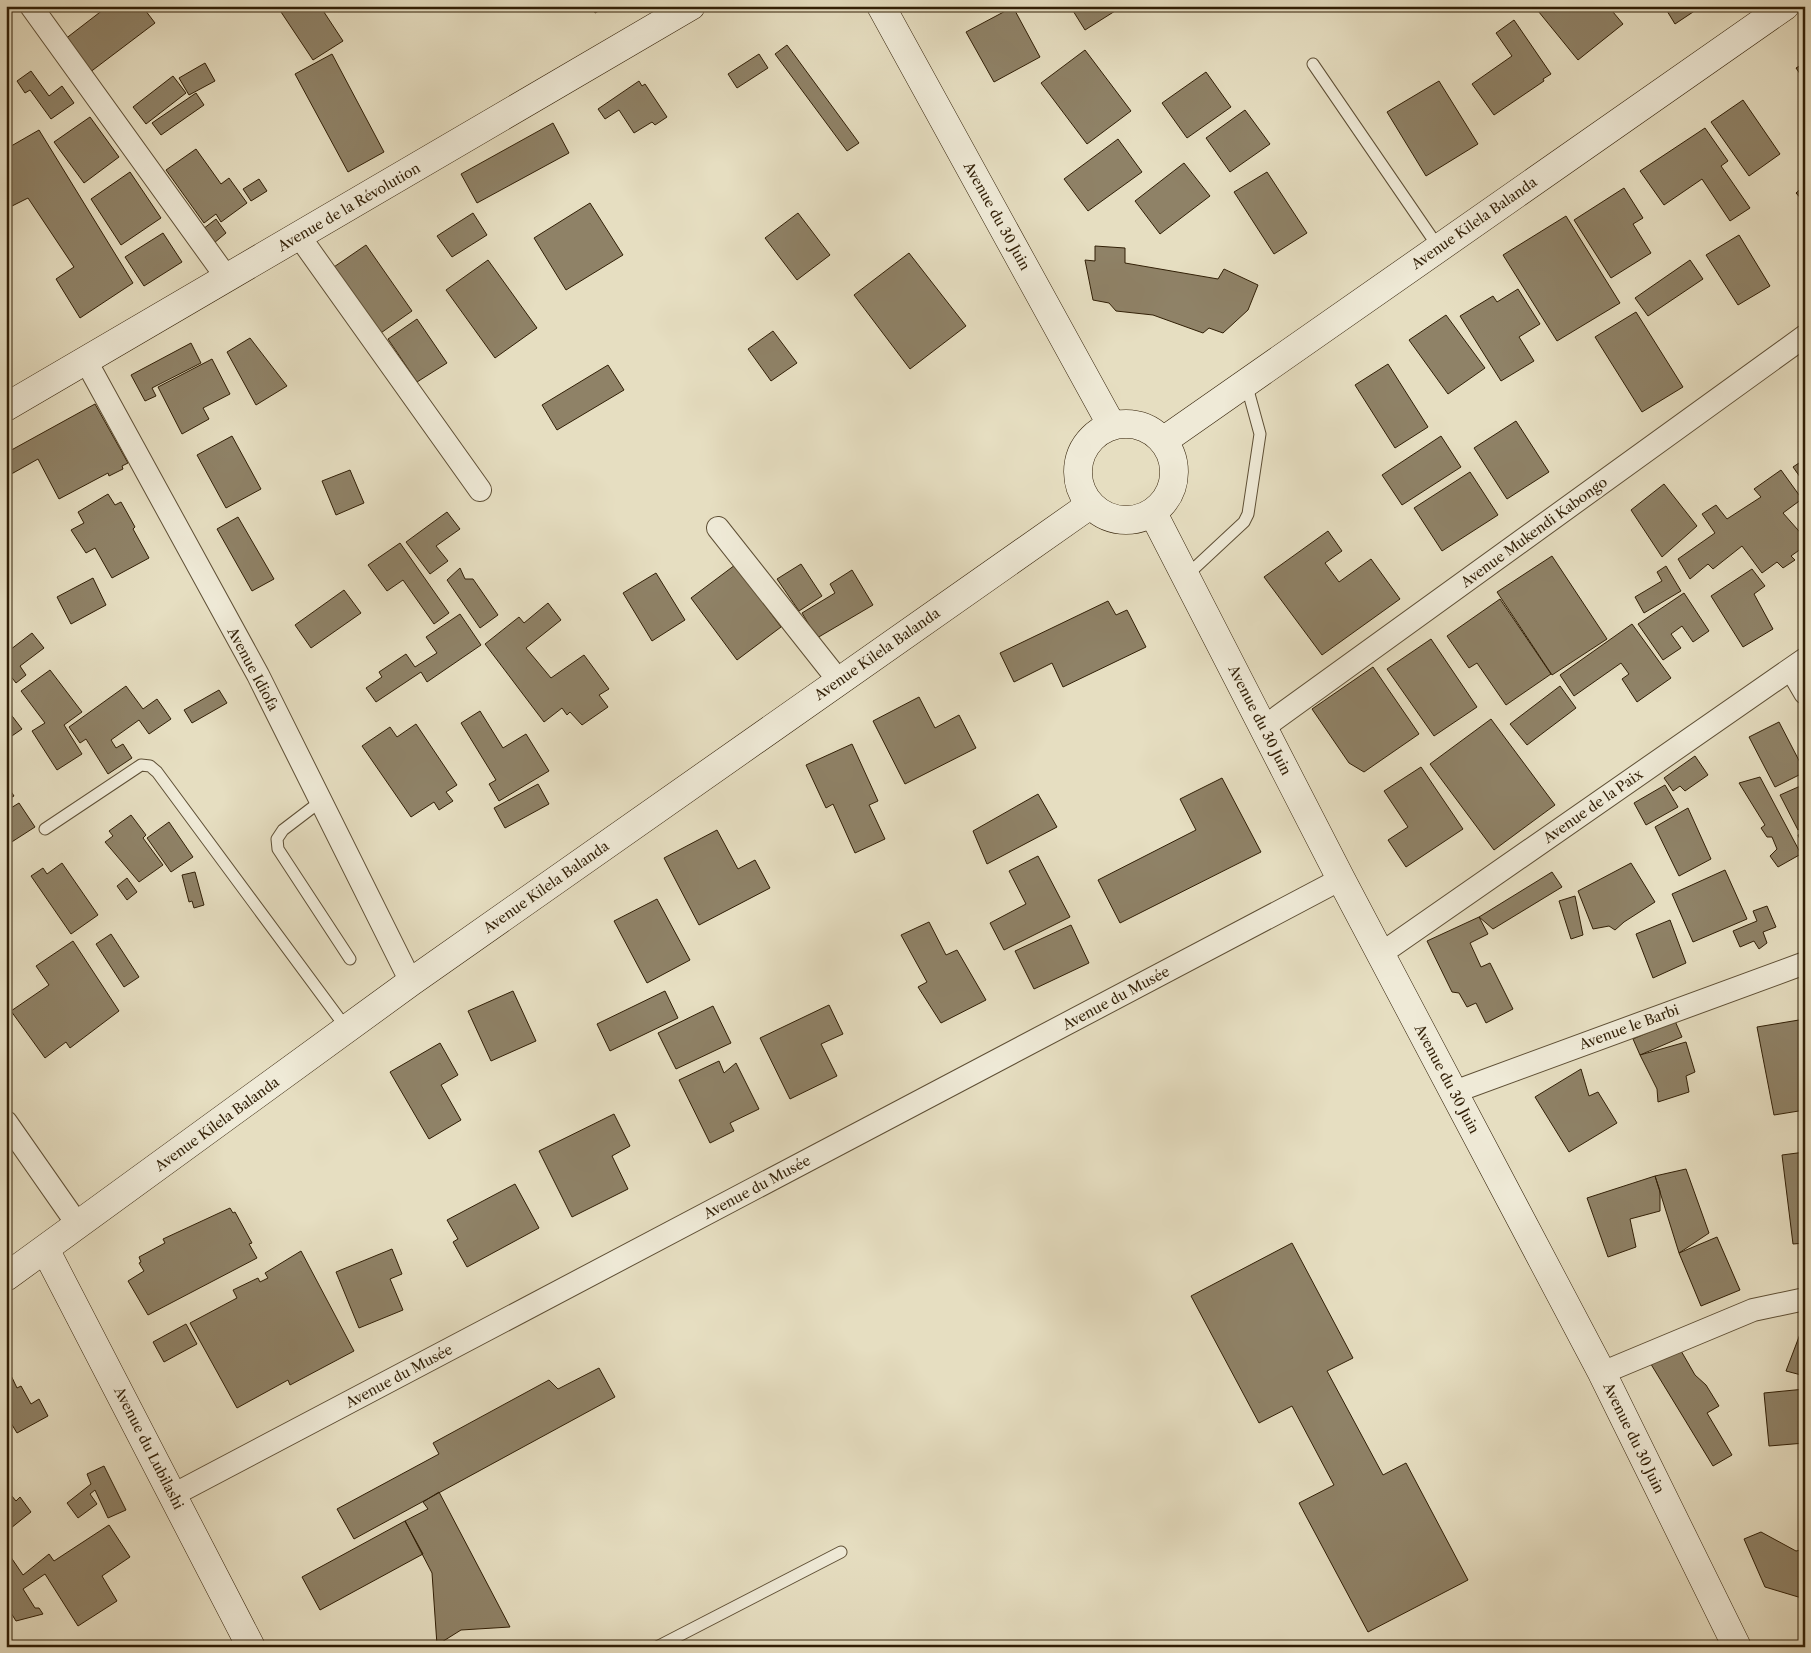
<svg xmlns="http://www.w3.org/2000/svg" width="1811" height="1653" viewBox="0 0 1811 1653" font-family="'Libre Caslon Text',serif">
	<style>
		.building { fill: #8f8267; stroke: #311f06 }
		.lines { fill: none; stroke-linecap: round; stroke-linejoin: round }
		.lane-casing { stroke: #5e4f35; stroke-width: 13 }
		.street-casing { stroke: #5e4f35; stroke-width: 24 }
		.secondary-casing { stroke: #311f06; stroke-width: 29 }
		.lane { stroke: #efead7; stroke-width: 11 }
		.street { stroke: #efead7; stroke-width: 22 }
		.secondary { stroke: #efead7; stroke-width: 28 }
		.labels { text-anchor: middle; stroke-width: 5; stroke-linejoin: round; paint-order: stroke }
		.street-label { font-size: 14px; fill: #311f06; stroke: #efead7 }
	</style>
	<rect width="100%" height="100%" fill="#e6dec1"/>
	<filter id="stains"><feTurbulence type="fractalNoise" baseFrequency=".004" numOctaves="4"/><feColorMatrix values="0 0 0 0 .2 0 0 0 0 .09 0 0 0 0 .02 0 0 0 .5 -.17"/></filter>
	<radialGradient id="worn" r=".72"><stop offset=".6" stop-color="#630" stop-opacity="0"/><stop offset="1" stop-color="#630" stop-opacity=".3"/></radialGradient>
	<!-- building -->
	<path class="building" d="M108 6H142L155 23 85 76 60 43Z
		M277 6H320L343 41 313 60Z
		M592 6H608L595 13Z
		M1070 6H1123L1085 30Z
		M1534 6H1608L1623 24 1578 60Z
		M1664 6H1702L1675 24Z
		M1013 7 1040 57 994 82 966 32Z
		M1514 20 1551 74 1543 79 1544 81 1494 115 1472 84 1512 56 1496 33Z
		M787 45 859 143 847 151 775 54Z
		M1085 50 1131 111 1087 144 1041 83Z
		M332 54 384 152 348 172 295 74Z
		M759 54 768 68 737 88 728 74Z
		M205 63 215 81 189 95 179 78Z
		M1805 63V81L1796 68Z
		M31 71 49 96 62 86 74 103 51 119 30 90 25 93 17 81Z
		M1206 72 1231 107 1187 138 1162 103Z
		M173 76 186 93 146 124 133 107Z
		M639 81 642 86 645 84 667 117 655 125 652 122 634 133 619 110 605 119 598 109Z
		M1439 81 1478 144 1426 176 1387 112Z
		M196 93 204 105 161 135 152 123Z
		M1743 100 1780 154 1749 176 1711 122Z
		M1245 110 1270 144 1230 172 1206 138Z
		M90 117 119 157 84 183 54 142Z
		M553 123 569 153 477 203 461 174Z
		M1705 128 1728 161 1721 166 1750 208 1730 221 1702 179 1664 205 1640 171Z
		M39 130 133 283 80 318 56 279 74 267 28 198 6 209V149Z
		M1118 139 1142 172 1088 211 1064 179Z
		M196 149 221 184 229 178 247 203 221 222 216 214 204 223 166 170Z
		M1184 163 1210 196 1160 234 1135 201Z
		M130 172 161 218 121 245 91 199Z
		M1267 172 1307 233 1274 254 1234 192Z
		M259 179 267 191 251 201 243 189Z
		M1805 185V203L1796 193Z
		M1624 188 1643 218 1633 224 1651 253 1611 278 1574 220Z
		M590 203 623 255 566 290 534 238Z
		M473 213 487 235 452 257 437 236Z
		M798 213 830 255 797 280 765 238Z
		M1566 216 1620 303 1557 341 1503 255Z
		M216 219 226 233 214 243 203 229Z
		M163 233 182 262 144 286 125 257Z
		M1739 235 1770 286 1738 305 1706 255Z
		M366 245 412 311 378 335 331 269Z
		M1095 246 1125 248V263L1218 279 1224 269 1258 285 1248 310 1223 333 1209 328 1203 333 1153 315 1116 311 1109 303 1093 300 1085 260 1095 261Z
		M909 253 966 326 910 369 854 295Z
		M488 260 537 328 495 358 446 290Z
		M1690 260 1703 279 1648 316 1635 298Z
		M1518 289 1540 324 1519 337 1534 361 1501 381 1460 316 1493 296 1497 302Z
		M1636 312 1683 387 1642 412 1595 337Z
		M1446 315 1485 368 1448 394 1409 340Z
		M417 319 447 363 417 382 388 339Z
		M773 331 797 363 771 381 748 349Z
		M250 338 287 386 256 405 227 352Z
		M191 343 201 363 152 388 156 396 145 401 131 375Z
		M212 359 230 394 203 408 209 419 182 434 158 387Z
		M1388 364 1428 427 1395 448 1355 385Z
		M608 365 624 390 557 430 542 405Z
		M95 404 128 463 122 466 123 469 109 476 108 473 59 499 38 459 6 477V453Z
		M1516 421 1549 472 1507 499 1474 448Z
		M232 436 261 489 226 508 197 455Z
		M1441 436 1461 467 1402 505 1382 475Z
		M1805 459V484L1793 467Z
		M350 470 364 503 336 515 322 481Z
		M1781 470 1802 499 1783 513 1805 538V546L1791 556 1795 560 1783 568 1777 562 1762 573 1742 546 1713 569 1708 564 1690 579 1678 559 1715 533 1702 514 1716 505 1727 519 1761 497 1754 489Z
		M1470 472 1498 515 1442 551 1414 508Z
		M1664 484 1697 526 1662 557 1631 510Z
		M108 494 115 505 121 502 135 527 133 529 149 558 112 578 95 548 86 553 71 530 84 523 78 512Z
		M447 512 460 529 436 546 448 561 430 574 406 542Z
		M238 517 274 579 252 591 217 529Z
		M1328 531 1342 551 1325 563 1339 582 1371 559 1400 599 1322 655 1264 577Z
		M400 543 449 613 434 624 403 580 387 591 368 565Z
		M1552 556 1607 639 1552 675 1497 592Z
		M801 564 822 596 799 611 777 579Z
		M735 565 781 627 737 660 691 598Z
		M1666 566 1681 591 1644 613 1635 597 1662 581 1657 572Z
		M460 568 465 579H473L498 615 480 628 447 580Z
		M1752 569 1765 586 1754 594 1773 629 1743 647 1711 596Z
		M852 570 873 605 817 638 802 613 835 593 830 584Z
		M656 573 685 620 652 641 623 593Z
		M93 578 106 605 71 624 57 597Z
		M344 590 361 613 311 648 295 625Z
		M1684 593 1709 631 1693 642 1682 626 1671 634 1681 648 1663 660 1638 624Z
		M1500 599 1551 674 1506 705 1477 663 1469 668 1447 636Z
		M1108 601 1116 615 1127 610 1146 647 1063 687 1052 663 1014 682 1000 653Z
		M548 603 561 620 526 648 551 678 584 655 609 689 599 695 608 707 582 725 570 712 567 715 562 708 544 722 485 644 519 617 524 623Z
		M460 614 481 645 427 682 421 672 376 702 366 688 382 677 379 672 406 654 415 667 437 653 426 637Z
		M1632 624 1671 678 1637 702 1622 679 1629 674 1621 663 1574 696 1560 675Z
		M32 633 44 648 20 666 26 675 16 683 6 670V653Z
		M1431 639 1477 707 1434 736 1387 669Z
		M1373 667 1419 734 1364 772 1349 763 1312 709Z
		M50 670 82 712 64 725 82 754 57 770 32 731 45 723 21 691Z
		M126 686 143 709 157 699 171 719 149 734 139 720 111 740 116 748 123 744 132 758 108 774 86 739 80 743 69 727Z
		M1560 686 1576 708 1527 745 1510 724Z
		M219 690 227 703 192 723 184 710Z
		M919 697 935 728 959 715 976 748 905 784 873 721Z
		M6 708 22 729 6 740Z
		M480 711 503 748 526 734 549 771 499 801 489 784 496 780 461 723Z
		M1491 719 1555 805 1494 850 1430 764Z
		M1779 722 1805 772 1775 787 1749 737Z
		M416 724 457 785 446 792 453 801 439 810 434 802 411 817 362 746 390 727 397 737Z
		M852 744 878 801 869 805 885 839 855 853 833 804 826 808 806 765Z
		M1695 756 1708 775 1685 791 1680 786 1673 791 1664 778Z
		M1421 767 1463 829 1406 867 1388 840 1408 827 1384 791Z
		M1760 777 1801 854 1778 867 1770 856 1777 849 1772 837H1767L1761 828 1765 825 1739 783Z
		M1222 778 1261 852 1120 923 1098 880 1196 830 1180 799Z
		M6 784 14 796 6 800Z
		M538 784 549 804 505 828 494 808Z
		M1805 784V826L1798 830 1780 795Z
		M1665 785 1678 807 1646 825 1634 803Z
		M1038 794 1057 827 987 864 973 831Z
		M19 803 35 827 7 845 6 811Z
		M1688 808 1711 859 1679 876 1655 827Z
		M131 815 146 835 143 838 163 865 139 882 105 842 113 836 109 831Z
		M169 822 193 857 171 872 147 838Z
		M717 830 738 869 755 860 770 888 699 925 664 858Z
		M1805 832V851L1798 835Z
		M1038 856 1070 917 1004 950 990 923 1026 904 1009 871Z
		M62 863 98 915 71 934 31 876 43 868 47 874Z
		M1631 863 1655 902 1624 922 1615 930 1609 926 1593 929 1578 891Z
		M1725 870 1747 919 1693 942 1672 894Z
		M195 872 204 905 194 908 192 901 189 902 182 875Z
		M1552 872 1562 887 1493 929 1479 917Z
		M127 878 137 892 127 900 117 886Z
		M1575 896 1583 935 1571 939 1559 901Z
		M657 899 690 960 647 983 614 921Z
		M1767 906 1776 927 1763 932 1767 943 1759 949 1754 941 1740 947 1733 931 1757 921 1753 911Z
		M1479 917 1488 934 1470 943 1481 967 1490 963 1513 1009 1486 1023 1476 1003 1467 1007 1459 993 1452 992 1427 941Z
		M1670 920 1686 963 1653 978 1636 934Z
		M929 922 946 955 957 950 986 1000 941 1023 918 987 927 982 901 935Z
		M1071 925 1089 963 1034 989 1015 951Z
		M111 934 139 977 124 987 96 944Z
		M73 941 119 1011 70 1048 66 1042 45 1058 11 1011 49 985 36 966Z
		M513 991 536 1041 491 1061 468 1011Z
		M665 991 678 1018 610 1051 597 1024Z
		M829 1005 843 1034 821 1044 837 1076 790 1099 760 1038Z
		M713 1006 731 1043 676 1069 658 1033Z
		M1805 1019V1110L1774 1115 1757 1027Z
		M1675 1021 1682 1037 1640 1055 1633 1039Z
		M1686 1042 1695 1072 1686 1076 1689 1092 1658 1102 1657 1089 1640 1055Z
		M440 1043 458 1075 441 1085 461 1120 429 1139 390 1072Z
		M719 1061 724 1073 736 1063 759 1109 730 1123 734 1131 710 1143 679 1080Z
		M1581 1069 1589 1096 1598 1092 1617 1123 1569 1152 1535 1097Z
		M614 1114 630 1146 612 1156 628 1189 572 1217 539 1151Z
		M1805 1152V1243L1793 1244 1782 1155Z
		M1686 1169 1709 1233 1679 1253 1655 1176Z
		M1655 1176 1660 1191V1211L1630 1219 1636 1247 1608 1257 1587 1198Z
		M515 1184 539 1228 467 1267 453 1242 458 1239 447 1220Z
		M230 1208 233 1213 235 1212 252 1243 249 1244 257 1258 148 1315 128 1281 144 1271 139 1263 141 1262 139 1257 165 1243 163 1239Z
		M1717 1237 1740 1290 1701 1306 1679 1253Z
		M1292 1243 1353 1358 1327 1371 1383 1475 1406 1463 1468 1580 1368 1632 1299 1503 1334 1485 1292 1406 1259 1423 1191 1296Z
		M392 1249 402 1274 390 1279 403 1310 359 1328 336 1272Z
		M301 1251 354 1351 290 1385 288 1380 237 1408 190 1323 237 1298 233 1290 258 1278 260 1282 268 1278 265 1273Z
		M1805 1321V1376L1786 1371Z
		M186 1324 197 1344 164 1362 153 1342Z
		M1677 1344 1695 1375 1706 1385 1719 1406 1707 1413 1732 1455 1713 1466 1649 1361Z
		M6 1365 17 1388 21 1386 31 1404 39 1399 48 1416 17 1433 6 1415Z
		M599 1368 615 1397 354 1539 337 1509 439 1454 433 1443 549 1380 558 1389Z
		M1805 1389V1443L1769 1446 1764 1393Z
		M104 1466 126 1510 108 1518 95 1490 90 1494 97 1504 78 1518 67 1503 91 1484 87 1474Z
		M6 1489 16 1501 20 1497 31 1512 6 1532Z
		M439 1492 510 1627 461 1630 437 1645 432 1573 405 1521 428 1509 423 1502Z
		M405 1521 423 1554 320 1610 302 1577Z
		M109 1525 130 1557 102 1576 117 1601 78 1626 45 1574 23 1589 35 1608H39L43 1614 16 1621 6 1605V1587L9 1585 6 1581V1550L23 1575 49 1554 54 1561Z
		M1761 1532 1796 1551 1805 1549V1599L1765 1587 1744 1539Z"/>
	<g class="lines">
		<defs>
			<path id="lane" d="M1313 64 1439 248
				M1186 576 1244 522 1248 514 1260 434 1246 383
				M321 801 283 830 277 839 278 849 350 959
				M45 829 141 765 150 766 157 772 347 1029
				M657 1647 841 1552"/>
			<path id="street" d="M31 6 227 278
				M299 236 480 490
				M86 361 258 675 411 982
				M718 528 839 681
				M1791 669 1805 693
				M1264 727 1805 336
				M1382 953 1805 659
				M1454 1092 1805 963
				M6 1122 78 1225
				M1602 1373 1753 1310 1805 1299
				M173 1495 1341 879"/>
			<path id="secondary" d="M881 6 1112 426
				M6 407 691 6
				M1078 472a48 48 0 1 1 96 0a48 48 0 1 1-96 0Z
				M1163 441 1785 6
				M1153 513 1341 879 1602 1373 1737 1647
				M45 1249 251 1647
				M6 1277 411 982 1090 505"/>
		</defs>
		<!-- lane casing -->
		<use href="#lane" class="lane-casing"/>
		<!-- street casing -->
		<use href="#street" class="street-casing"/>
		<!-- secondary casing -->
		<use href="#secondary" class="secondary-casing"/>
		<!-- lane -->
		<use href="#lane" class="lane"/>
		<!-- street -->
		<use href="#street" class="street"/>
		<!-- secondary -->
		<use href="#secondary" class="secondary"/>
	</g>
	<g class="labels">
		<!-- street labels -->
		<g class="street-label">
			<text transform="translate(349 207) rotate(-30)" y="5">Avenue de la Révolution</text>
			<text transform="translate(997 216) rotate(61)" y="5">Avenue du 30 Juin</text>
			<text transform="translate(1474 223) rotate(-35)" y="5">Avenue Kilela Balanda</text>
			<text transform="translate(1534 532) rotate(-36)" y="5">Avenue Mukendi Kabongo</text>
			<text transform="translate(877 654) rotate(-35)" y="5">Avenue Kilela Balanda</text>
			<text transform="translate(253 669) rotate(62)" y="5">Avenue Idiofa</text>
			<text transform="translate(1260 720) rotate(63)" y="5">Avenue du 30 Juin</text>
			<text transform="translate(1593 806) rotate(-35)" y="5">Avenue de la Paix</text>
			<text transform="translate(546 887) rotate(-35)" y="5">Avenue Kilela Balanda</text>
			<text transform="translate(1116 998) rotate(-28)" y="5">Avenue du Musée</text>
			<text transform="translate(1629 1027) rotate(-20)" y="5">Avenue le Barbi</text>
			<text transform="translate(1447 1079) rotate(62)" y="5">Avenue du 30 Juin</text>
			<text transform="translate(217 1124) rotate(-36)" y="5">Avenue Kilela Balanda</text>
			<text transform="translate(757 1187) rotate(-28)" y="5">Avenue du Musée</text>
			<text transform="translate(399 1376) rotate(-28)" y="5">Avenue du Musée</text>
			<text transform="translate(1634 1438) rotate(64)" y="5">Avenue du 30 Juin</text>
			<text transform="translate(149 1448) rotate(63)" y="5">Avenue du Lubilashi</text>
		</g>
	</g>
	<!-- margin -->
	<rect width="1811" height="1653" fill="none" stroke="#e6dec1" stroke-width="25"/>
	<rect x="8" y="8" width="1796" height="1638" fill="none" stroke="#311f06" stroke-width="2.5"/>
	<rect x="12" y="12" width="1786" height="1628" fill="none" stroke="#311f06"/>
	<rect width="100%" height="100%" filter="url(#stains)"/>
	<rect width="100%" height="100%" fill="url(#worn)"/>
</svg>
